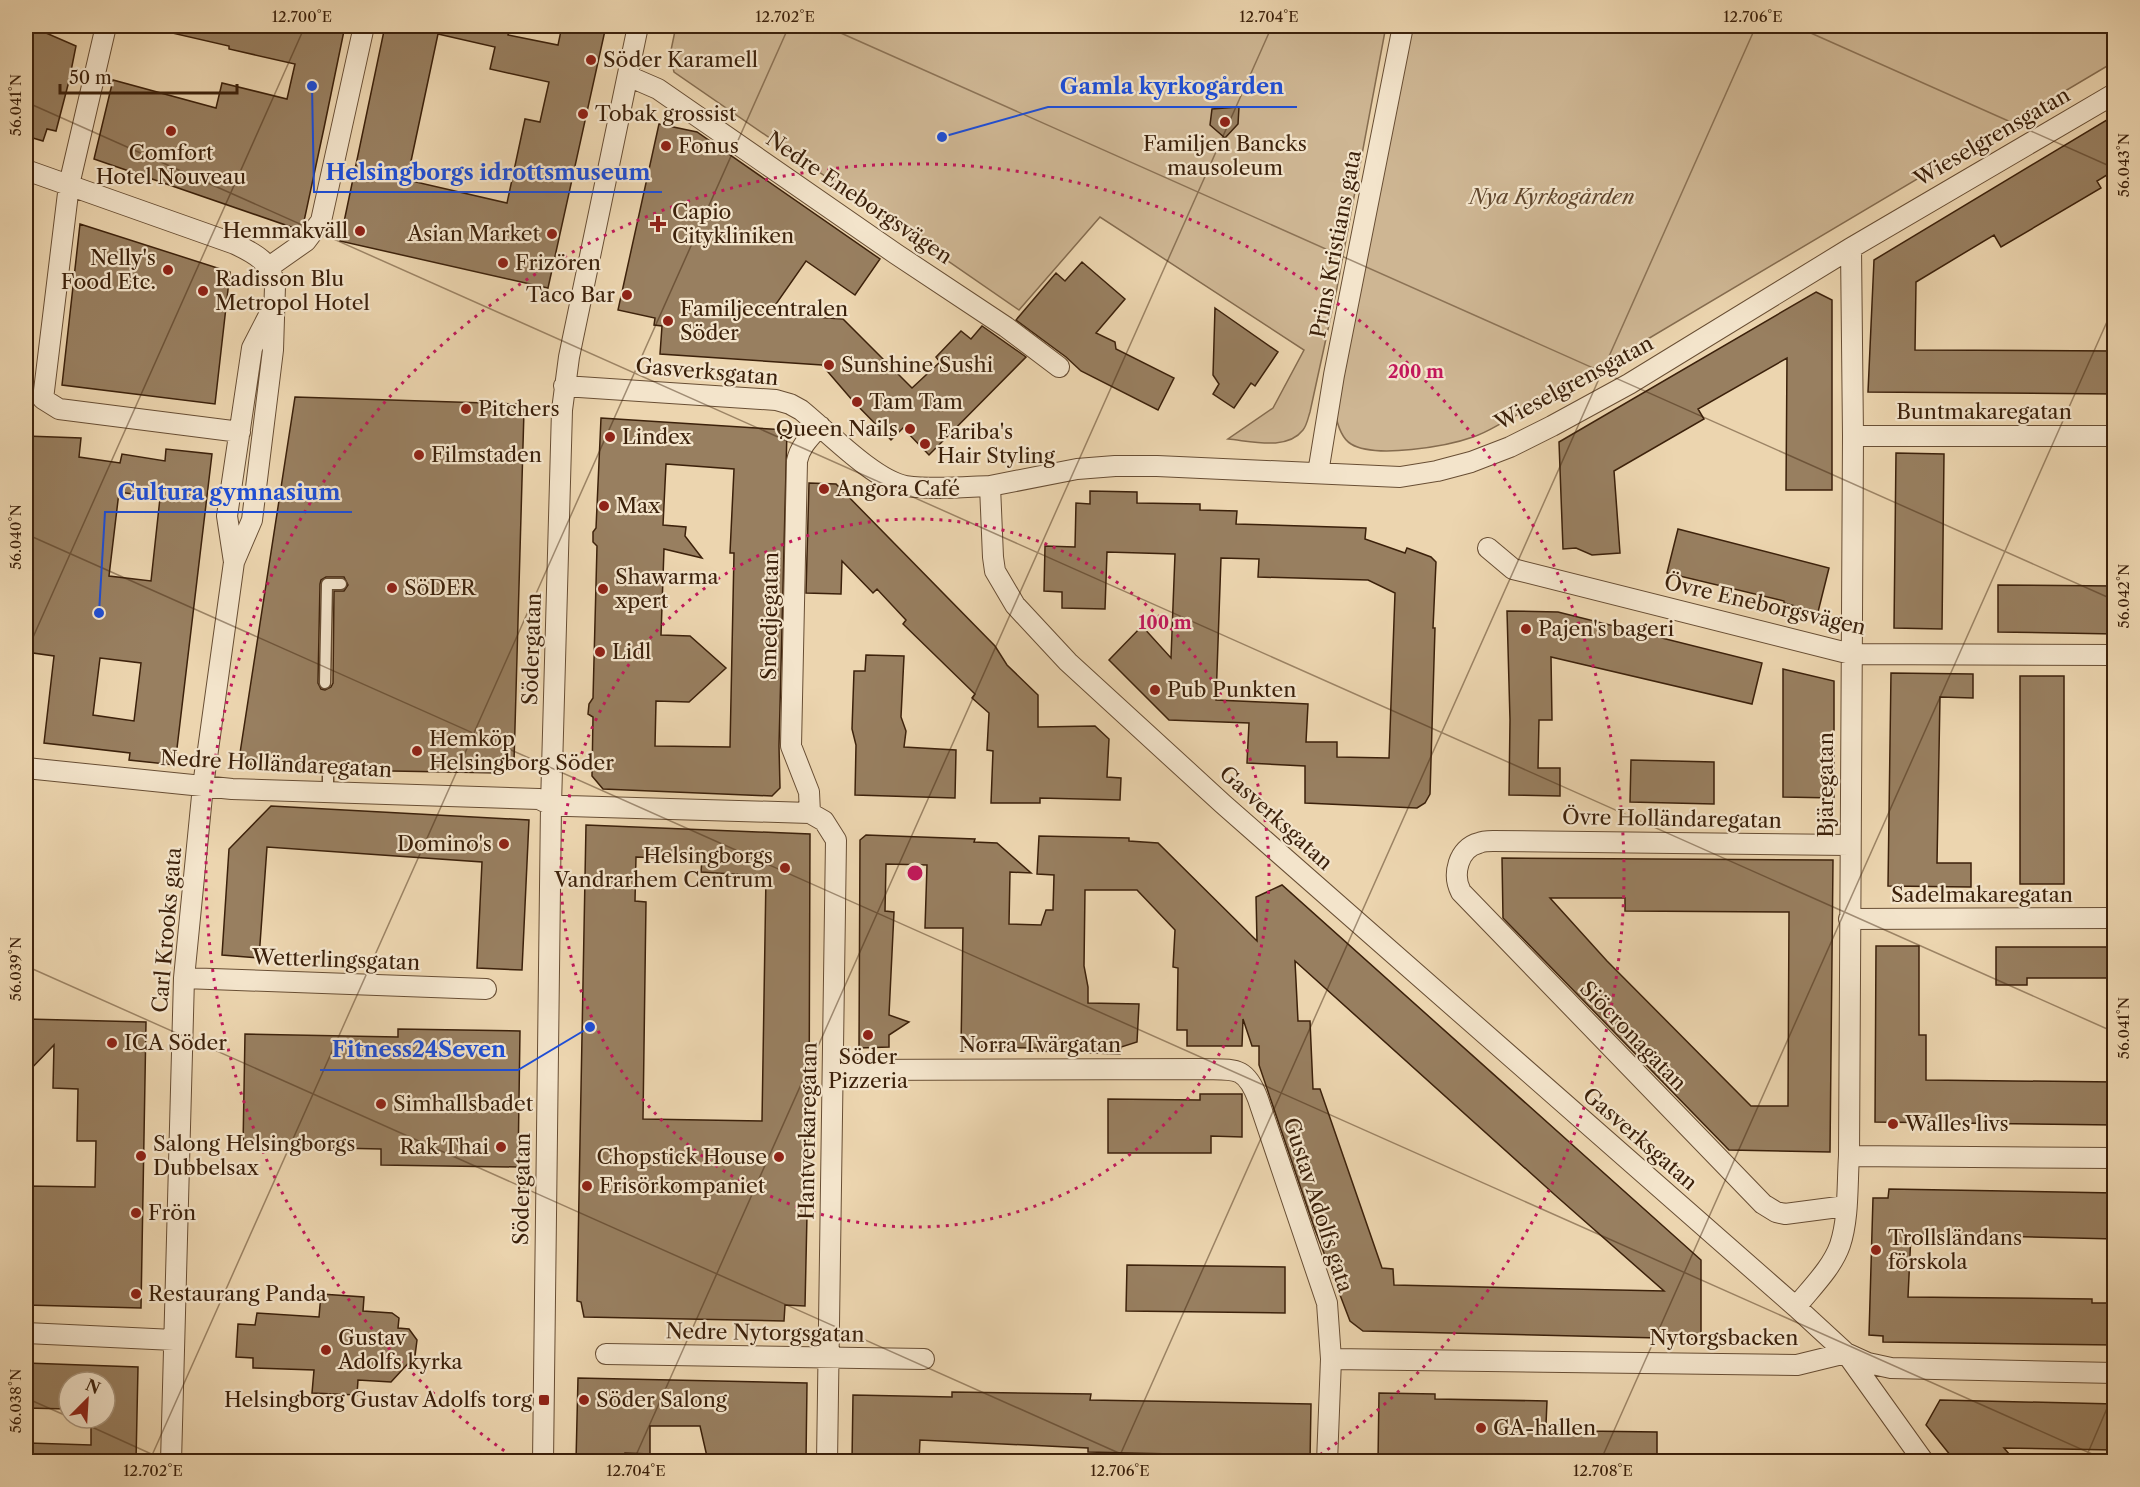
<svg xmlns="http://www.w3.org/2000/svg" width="2140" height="1487" viewBox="0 0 2140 1487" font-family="'Libre Caslon Text',serif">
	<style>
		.green { fill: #ceb693; stroke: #856c4f; stroke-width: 1.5 }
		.building { fill: #987f60; stroke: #3c210b; stroke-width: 1.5; fill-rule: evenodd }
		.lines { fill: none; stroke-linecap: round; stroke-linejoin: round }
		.service-casing { stroke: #684e34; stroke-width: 13 }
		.minor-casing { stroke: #684e34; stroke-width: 22 }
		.service { stroke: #f3e4cb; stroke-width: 10 }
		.minor { stroke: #f3e4cb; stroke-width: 20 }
		.ticks { fill: none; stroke: #3c210b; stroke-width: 1.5; stroke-opacity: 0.45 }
		.ring { fill: none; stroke: #c2185b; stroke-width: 3; stroke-dasharray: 3 6 }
		.poi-dot { fill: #8f2418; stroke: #f3e4cb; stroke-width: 2 }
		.labels { text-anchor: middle; stroke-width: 4.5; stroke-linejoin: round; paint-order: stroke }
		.poi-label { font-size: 21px; fill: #3c210b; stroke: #f3e4cb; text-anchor: start }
		.street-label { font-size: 21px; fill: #3c210b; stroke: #f3e4cb }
		.park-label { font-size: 21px; font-style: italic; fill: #60462d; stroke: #f3e4cb }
		.centre { fill: #c2185b; stroke: #f3e4cb; stroke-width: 3 }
		.ring-label { font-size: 18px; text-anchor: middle; font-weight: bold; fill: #c2185b; stroke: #f3e4cb; stroke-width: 4.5; stroke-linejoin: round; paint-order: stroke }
		.leader { fill: none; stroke: #1d4ed8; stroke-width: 2 }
		.callout-dot { fill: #1d4ed8; stroke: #f3e4cb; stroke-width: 2 }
		.callout-label { font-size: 22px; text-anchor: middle; font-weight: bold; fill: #1d4ed8; stroke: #f3e4cb; stroke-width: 4.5; stroke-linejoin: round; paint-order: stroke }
		.neatline { fill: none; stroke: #3c210b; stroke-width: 2 }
		.ticks-label { font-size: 15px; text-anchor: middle; fill: #3c210b }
	</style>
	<rect width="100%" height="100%" fill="#ecd5af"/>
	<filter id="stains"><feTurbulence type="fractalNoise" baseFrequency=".00333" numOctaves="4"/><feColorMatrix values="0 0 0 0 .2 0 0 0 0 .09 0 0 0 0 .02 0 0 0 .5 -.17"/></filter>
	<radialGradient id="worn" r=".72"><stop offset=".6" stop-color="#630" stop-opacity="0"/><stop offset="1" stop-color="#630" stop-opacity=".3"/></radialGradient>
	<!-- green -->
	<path class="green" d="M676 26H1386L1337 288 1310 412C1308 418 1307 425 1303 430 1287 451 1251 441 1228 439L1273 408 1304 350 1100 217 1019 310 674 72 670 55Z
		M1411 26H2114V62L1562 390C1542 401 1522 412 1502 423 1493 428 1483 434 1473 437 1448 446 1375 459 1351 444 1341 438 1337 423 1335 412Z"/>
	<!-- building -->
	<path class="building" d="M26 26H30L76 46 69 81 56 131 47 129 43 141 26 136Z
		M172 26H345L324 128 303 226 300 230 94 159 113 80 216 108 222 83 287 99 295 64 229 49V46L172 33Z
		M385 26H510L508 35 558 45 562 26H606L548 288 340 241ZM438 34 495 47 490 69 549 82 540 122 525 119 507 203 407 180Z
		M1239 107 1238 124 1225 138 1210 125 1212 109Z
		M2115 115V170L2097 181 2101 188 2001 247 1994 235 1916 282 1915 350 2115 351V394L1868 392 1874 260Z
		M659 124 697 132 880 259 855 295 806 261 769 314 843 319 912 388 940 362 936 357 961 331 971 339 982 326 1026 357 929 455 903 428 891 440 853 401 822 365 660 354 662 326 654 325 655 318 618 310Z
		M80 224 230 272 215 404 62 385Z
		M1082 262 1125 299 1096 333 1115 342 1116 349 1174 378 1158 410 1081 371 1066 357 1016 320 1056 273 1065 281Z
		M1816 292 1832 300V490H1786L1787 358 1698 409 1704 419 1614 471 1620 553 1592 555 1576 548 1563 549 1559 442Z
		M1215 308 1278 352 1255 386 1251 383 1234 408 1213 394 1219 384 1213 375Z
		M295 397 517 404 524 410 514 762 502 773 336 770 334 765 329 762 324 763 321 769 254 768 240 753ZM326 577H344L348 585 344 591H334L333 683 331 687 325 690 321 689 318 683 320 584 321 580Z
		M601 418 787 430 779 746 780 788 772 796 603 789 592 776 593 717 588 714 589 704 593 698 597 546 593 542V532L596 528ZM666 464 734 469 730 553H734L730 747 655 746 656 701 689 702 726 668 690 636 661 635 664 549 702 558 685 536 686 527 663 525Z
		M26 436 81 438 79 457 120 463 122 454 165 461 166 449 212 454 175 765 129 760 130 753 44 743 54 656 26 652ZM119 492 160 498 151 581 109 576ZM100 658 141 663 134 721 93 715Z
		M1896 453 1944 454 1942 629 1894 628Z
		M809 483 836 484 995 646 1007 665 1038 695V727L1095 726 1109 739 1107 777 1121 778 1120 800 1040 798V803H991L993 751 987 750 989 713 972 698 975 694 903 624 906 620 877 589 873 593 842 561 841 594 806 593Z
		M1090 491 1137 492V503L1200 504V510L1237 511 1236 524 1366 528 1365 539 1405 553 1407 548 1431 557 1436 562 1433 628H1435L1430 794 1425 803 1417 808 1305 803V766L1247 763 1249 723 1169 720 1109 660 1142 626 1171 658 1175 554 1107 552 1105 609 1062 608V592L1044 591 1045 546 1075 547 1076 503 1090 504ZM1221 558 1259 559 1258 577 1368 580 1395 593 1389 758 1337 757V742H1306L1308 704 1216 700Z
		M1678 529 1829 568 1818 612 1784 603V601L1667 573Z
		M1998 585 2115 586V634L1998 632Z
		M1507 611 1558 612 1762 663 1752 704 1551 657 1552 720H1539L1538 768H1560V796L1509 795 1510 720Z
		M866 655 904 656 901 717 906 731 904 747 956 750 955 798 855 795 856 745 852 729 854 671H865Z
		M1783 669 1834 681V798L1783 797Z
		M1891 673 1973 674V698L1940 697 1937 863H1971V887L1888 886Z
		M2020 676H2064V884H2020Z
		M1631 760 1714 762V804L1630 802Z
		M271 806 529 820 522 970 477 968 482 862 267 847 259 958 222 955 229 849Z
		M586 825 810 834 809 1124 805 1306 785 1305 784 1321 584 1317 581 1302 577 1301ZM636 857 702 860 701 872 766 876 762 1121 643 1119 646 902 635 901Z
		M866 835 975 839 974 842 997 843 1031 873 1010 872 1009 924 1041 925 1046 910H1053L1054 875 1037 874 1039 836 1129 838V841L1158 843 1257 941 1256 897 1282 885 1701 1260V1339L1363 1331 1350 1321 1314 1227 1259 1065V1046H1252L1243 1019 1242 1046H1187V1030H1177L1178 968 1173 967 1175 930 1137 890H1085L1084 966 1088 987V1003L1139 1004 1137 1042 1121 1047 1120 1054 1038 1051V1048L961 1047 963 928H925L927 865 886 864 885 911 894 912 889 1015 909 1022 889 1035V1047L859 1048 860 840ZM1295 961 1555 1195 1664 1291 1394 1285 1393 1269 1382 1268 1320 1089H1313L1310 1021H1298Z
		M1502 858 1833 860 1830 1152 1729 1150 1503 918ZM1550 898H1625V911L1789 912 1788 1106H1751L1607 961Z
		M1876 946H1919V1035H1926V1080L2115 1082V1125L1875 1122Z
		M1996 947H2115V978H2027V985H1996Z
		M26 1019 146 1022 141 1308 26 1305V1186L95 1187 96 1141H77L78 1089 53 1088 54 1045 26 1074Z
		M398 1029 520 1031 518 1167 381 1165V1149L243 1146 245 1034 398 1037Z
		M1200 1094H1242V1137L1211 1136V1153H1108V1099L1200 1100Z
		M1889 1189 2115 1193V1239L1911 1234 1908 1297 2092 1299V1303H2115V1345L1883 1342V1336L1869 1335 1873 1198H1888Z
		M1127 1265 1285 1267V1313L1126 1311Z
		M321 1294 364 1297 363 1311 392 1313 399 1318 398 1328 409 1329 417 1340 415 1356 391 1382 358 1380 357 1395 312 1393 314 1370 253 1368V1358L236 1357 238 1324 255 1325 257 1313 319 1317Z
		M26 1363 138 1367 136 1461H29V1443L91 1445V1418H105V1382H69V1409L26 1408Z
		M578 1378 807 1383 806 1461H708L700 1426H650V1454L625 1453V1461H576Z
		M952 1392 1091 1394 1090 1400 1311 1404 1310 1461H1258V1456L1088 1452V1448L920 1440 919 1461H852L853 1395 952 1397Z
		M1379 1393 1435 1394V1399L1547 1401 1546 1425H1584V1431L1657 1432V1461H1378Z
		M1940 1400 2115 1404V1450L2004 1448 2015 1461H1955L1926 1425Z"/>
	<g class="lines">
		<defs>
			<path id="service" d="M325 683 327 584H341
				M328 792V769"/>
			<path id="minor" d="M106 26 69 185 43 399 59 409 240 432
				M628 76 658 89 896 254 1006 327 1059 367
				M26 170 235 244C256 254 271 262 275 286L273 350 252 520 234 562 203 786 184 978 171 1462
				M269 267 306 241 321 221 364 26
				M564 386 776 400 790 404 801 410C827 431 875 481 906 486 933 490 963 487 990 486L993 557 995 571 1015 605 1068 662 1223 804 1796 1307 1846 1353 1924 1462
				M1853 436H2114
				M1318 473 1334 375 1403 26
				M990 486 1077 469 1115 466H1157L1400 477 1437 471 1471 462 1510 447 1552 426 1629 384 1851 248 2114 94
				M1488 548 1513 569 1851 654 2114 655
				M234 562 227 516 252 348 271 311
				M26 768 232 789 539 799 551 805 568 806 810 813 824 821 836 840 827 1462
				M810 813 809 792 791 746 797 461C800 446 810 437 820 426
				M1849 919 2114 918
				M184 978 486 989
				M833 1070 1200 1069C1233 1070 1245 1064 1258 1099L1327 1303 1331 1359 1327 1462
				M1849 1156 2114 1158
				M1846 1206 1785 1214 1776 1212 1763 1204 1461 892C1452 875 1458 848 1479 843 1483 841 1489 841 1493 841L1849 845
				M1796 1307C1811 1288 1832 1268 1840 1245 1849 1218 1847 1184 1849 1156L1853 436 1851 248
				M26 1333 174 1340
				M606 1354 924 1359
				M1331 1359 1797 1365 1846 1353 1868 1363 1891 1368 2114 1373
				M543 1462 551 805 562 410 569 357 638 26"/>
		</defs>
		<!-- service casing -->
		<use href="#service" class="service-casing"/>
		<!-- minor casing -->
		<use href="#minor" class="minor-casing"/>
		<!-- service -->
		<use href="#service" class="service"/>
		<!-- minor -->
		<use href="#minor" class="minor"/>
	</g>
	<!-- ticks -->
	<path class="ticks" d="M825 26 2114 600M1795 26 2114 168M26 102 2114 1032M26 534 2110 1462M26 653 305 26M26 966 1139 1462M26 1398 69 1417M72 1418 169 1462M149 1462 789 26M633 1462 1272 26M1117 1462 1756 26M1600 1462 2114 306M2084 1462 2114 1392"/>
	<!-- distance rings -->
	<g class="ring">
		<circle cx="915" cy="873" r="354"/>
		<path d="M519 1461A709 709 0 1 1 1311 1461"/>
	</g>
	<!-- markers -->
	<g class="poi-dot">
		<circle cx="591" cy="60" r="6"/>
		<circle cx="583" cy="114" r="6"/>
		<circle cx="1225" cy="122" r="6"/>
		<circle cx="171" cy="131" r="6"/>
		<circle cx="666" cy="146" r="6"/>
		<path d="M655 215h6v6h6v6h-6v6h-6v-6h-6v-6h6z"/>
		<circle cx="360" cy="231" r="6"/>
		<circle cx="552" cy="234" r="6"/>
		<circle cx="503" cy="263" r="6"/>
		<circle cx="168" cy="270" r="6"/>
		<circle cx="203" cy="291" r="6"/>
		<circle cx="627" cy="295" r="6"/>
		<circle cx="668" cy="321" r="6"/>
		<circle cx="829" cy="365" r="6"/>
		<circle cx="857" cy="402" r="6"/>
		<circle cx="466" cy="409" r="6"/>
		<circle cx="910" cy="429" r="6"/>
		<circle cx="610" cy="437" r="6"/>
		<circle cx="925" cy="444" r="6"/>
		<circle cx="419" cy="455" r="6"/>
		<circle cx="824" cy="489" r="6"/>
		<circle cx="604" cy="506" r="6"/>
		<circle cx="392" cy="588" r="6"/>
		<circle cx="603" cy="589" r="6"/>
		<circle cx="1526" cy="629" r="6"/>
		<circle cx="600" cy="652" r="6"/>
		<circle cx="1155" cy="690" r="6"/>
		<circle cx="417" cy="751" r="6"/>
		<circle cx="504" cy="844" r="6"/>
		<circle cx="785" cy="868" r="6"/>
		<circle cx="868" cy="1035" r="6"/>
		<circle cx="112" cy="1043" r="6"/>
		<circle cx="381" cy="1104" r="6"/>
		<circle cx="1893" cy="1124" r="6"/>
		<circle cx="501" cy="1147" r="6"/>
		<circle cx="141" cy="1156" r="6"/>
		<circle cx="779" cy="1157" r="6"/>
		<circle cx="587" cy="1186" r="6"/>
		<circle cx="136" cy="1213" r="6"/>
		<circle cx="1876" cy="1250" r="6"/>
		<circle cx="136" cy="1294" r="6"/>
		<circle cx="326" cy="1350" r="6"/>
		<rect x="538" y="1394" width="12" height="12" rx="3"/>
		<circle cx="584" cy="1400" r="6"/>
		<circle cx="1481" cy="1428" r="6"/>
	</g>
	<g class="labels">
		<!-- poi labels -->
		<g class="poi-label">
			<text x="603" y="67">Söder Karamell</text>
			<text x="595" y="121">Tobak grossist</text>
			<text x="1225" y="151" text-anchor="middle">Familjen Bancks<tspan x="1225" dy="24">mausoleum</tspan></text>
			<text x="678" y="153">Fonus</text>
			<text x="171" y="160" text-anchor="middle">Comfort<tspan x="171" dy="24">Hotel Nouveau</tspan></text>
			<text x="672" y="219">Capio<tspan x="672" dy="24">Citykliniken</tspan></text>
			<text x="348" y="238" text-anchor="end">Hemmakväll</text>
			<text x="540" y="241" text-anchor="end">Asian Market</text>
			<text x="156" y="265" text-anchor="end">Nelly's<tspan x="156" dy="24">Food Etc.</tspan></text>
			<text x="515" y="270">Frizören</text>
			<text x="215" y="286">Radisson Blu<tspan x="215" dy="24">Metropol Hotel</tspan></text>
			<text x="615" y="302" text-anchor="end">Taco Bar</text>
			<text x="680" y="316">Familjecentralen<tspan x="680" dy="24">Söder</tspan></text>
			<text x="841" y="372">Sunshine Sushi</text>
			<text x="869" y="409">Tam Tam</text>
			<text x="478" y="416">Pitchers</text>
			<text x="898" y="436" text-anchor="end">Queen Nails</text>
			<text x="937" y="439">Fariba's<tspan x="937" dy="24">Hair Styling</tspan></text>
			<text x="622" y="444">Lindex</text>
			<text x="431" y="462">Filmstaden</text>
			<text x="836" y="496">Angora Café</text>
			<text x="616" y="513">Max</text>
			<text x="615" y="584">Shawarma<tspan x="615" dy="24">xpert</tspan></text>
			<text x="404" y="595">SöDER</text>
			<text x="1538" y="636">Pajen's bageri</text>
			<text x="612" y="659">Lidl</text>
			<text x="1167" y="697">Pub Punkten</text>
			<text x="429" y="746">Hemköp<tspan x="429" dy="24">Helsingborg Söder</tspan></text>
			<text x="492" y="851" text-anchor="end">Domino's</text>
			<text x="773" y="863" text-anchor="end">Helsingborgs<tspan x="773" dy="24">Vandrarhem Centrum</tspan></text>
			<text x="124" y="1050">ICA Söder</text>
			<text x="868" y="1064" text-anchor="middle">Söder<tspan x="868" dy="24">Pizzeria</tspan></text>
			<text x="393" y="1111">Simhallsbadet</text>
			<text x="1905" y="1131">Walles livs</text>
			<text x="153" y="1151">Salong Helsingborgs<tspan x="153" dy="24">Dubbelsax</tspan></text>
			<text x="489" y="1154" text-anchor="end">Rak Thai</text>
			<text x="767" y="1164" text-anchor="end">Chopstick House</text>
			<text x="599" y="1193">Frisörkompaniet</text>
			<text x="148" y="1220">Frön</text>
			<text x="1888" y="1245">Trollsländans<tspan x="1888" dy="24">förskola</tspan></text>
			<text x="148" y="1301">Restaurang Panda</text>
			<text x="338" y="1345">Gustav<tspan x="338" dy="24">Adolfs kyrka</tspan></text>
			<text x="532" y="1407" text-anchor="end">Helsingborg Gustav Adolfs torg</text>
			<text x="596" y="1407">Söder Salong</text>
			<text x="1493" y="1435">GA-hallen</text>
		</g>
		<!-- street labels -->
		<g class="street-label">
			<text transform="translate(1992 137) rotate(-30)" y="7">Wieselgrensgatan</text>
			<text transform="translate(859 198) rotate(34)" y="7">Nedre Eneborgsvägen</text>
			<text transform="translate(1336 244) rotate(-79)" y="7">Prins Kristians gata</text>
			<text transform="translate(707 372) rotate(5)" y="7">Gasverksgatan</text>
			<text transform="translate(1574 383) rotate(-28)" y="7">Wieselgrensgatan</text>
			<text x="1984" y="419">Buntmakaregatan</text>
			<text transform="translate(1765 605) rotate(13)" y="7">Övre Eneborgsvägen</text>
			<text transform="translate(770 616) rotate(-89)" y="7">Smedjegatan</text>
			<text transform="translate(532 649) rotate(-88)" y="7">Södergatan</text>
			<text transform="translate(276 764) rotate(3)" y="7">Nedre Holländaregatan</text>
			<text transform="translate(1826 785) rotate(-90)" y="7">Bjäregatan</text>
			<text transform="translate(1276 818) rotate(42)" y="7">Gasverksgatan</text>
			<text transform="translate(1672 819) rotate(1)" y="7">Övre Holländaregatan</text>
			<text x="1982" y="902">Sadelmakaregatan</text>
			<text transform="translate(167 930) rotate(-85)" y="7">Carl Krooks gata</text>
			<text transform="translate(336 960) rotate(2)" y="7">Wetterlingsgatan</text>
			<text transform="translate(1633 1036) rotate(46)" y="7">Siöcronagatan</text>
			<text x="1040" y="1052">Norra Tvärgatan</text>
			<text transform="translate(808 1131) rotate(-89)" y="7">Hantverkaregatan</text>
			<text transform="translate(1640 1139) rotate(41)" y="7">Gasverksgatan</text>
			<text transform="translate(522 1189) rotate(-89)" y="7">Södergatan</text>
			<text transform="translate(1318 1205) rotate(72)" y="7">Gustav Adolfs gata</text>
			<text transform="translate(765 1333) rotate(1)" y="7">Nedre Nytorgsgatan</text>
			<text x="1724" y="1345">Nytorgsbacken</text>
		</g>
		<!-- park labels -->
		<g class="park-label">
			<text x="1552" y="204">Nya Kyrkogården</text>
		</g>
	</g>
	<circle cx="915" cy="873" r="9" class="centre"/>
	<g class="ring-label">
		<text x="1416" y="378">200 m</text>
		<text x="1165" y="629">100 m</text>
	</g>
	<!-- callouts -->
	<path class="leader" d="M942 137L1048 107H1297M312 86L314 192H662M99 613L105 512H352M590 1027L518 1070H320"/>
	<g class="callout-dot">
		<circle cx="942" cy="137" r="6"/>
		<circle cx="312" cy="86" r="6"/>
		<circle cx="99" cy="613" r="6"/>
		<circle cx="590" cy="1027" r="6"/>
	</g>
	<g class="callout-label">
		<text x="1172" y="94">Gamla kyrkogården</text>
		<text x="488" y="180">Helsingborgs idrottsmuseum</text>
		<text x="229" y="500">Cultura gymnasium</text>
		<text x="419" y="1057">Fitness24Seven</text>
	</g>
	<!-- margin -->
	<rect width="2140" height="1487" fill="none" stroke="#ecd5af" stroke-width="66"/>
	<!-- north arrow -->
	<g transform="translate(87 1400) rotate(24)"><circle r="28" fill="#f3e4cb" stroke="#aa967e" stroke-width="1.5"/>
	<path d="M0-4.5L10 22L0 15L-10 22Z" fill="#8f2418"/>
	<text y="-9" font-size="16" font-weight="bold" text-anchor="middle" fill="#3c210b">N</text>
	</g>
	<!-- scale -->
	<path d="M60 84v9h177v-9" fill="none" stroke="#3c210b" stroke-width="3"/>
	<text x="69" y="84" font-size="18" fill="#3c210b" stroke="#f3e4cb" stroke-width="4.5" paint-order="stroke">50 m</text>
	<rect x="33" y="33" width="2074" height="1421" class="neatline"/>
	<g class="ticks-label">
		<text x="302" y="22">12.700°E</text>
		<text x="785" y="22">12.702°E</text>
		<text x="1269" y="22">12.704°E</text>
		<text x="1753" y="22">12.706°E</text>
		<text transform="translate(16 105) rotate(-90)" y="5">56.041°N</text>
		<text transform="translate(2124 165) rotate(-90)" y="5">56.043°N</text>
		<text transform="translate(16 537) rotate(-90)" y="5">56.040°N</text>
		<text transform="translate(2124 596) rotate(-90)" y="5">56.042°N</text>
		<text transform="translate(16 969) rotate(-90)" y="5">56.039°N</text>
		<text transform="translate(2124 1028) rotate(-90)" y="5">56.041°N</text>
		<text transform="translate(16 1401) rotate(-90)" y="5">56.038°N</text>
		<text x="153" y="1476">12.702°E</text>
		<text x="636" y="1476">12.704°E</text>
		<text x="1120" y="1476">12.706°E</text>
		<text x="1603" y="1476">12.708°E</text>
	</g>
	<rect width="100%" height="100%" filter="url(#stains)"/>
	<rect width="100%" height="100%" fill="url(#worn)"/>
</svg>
